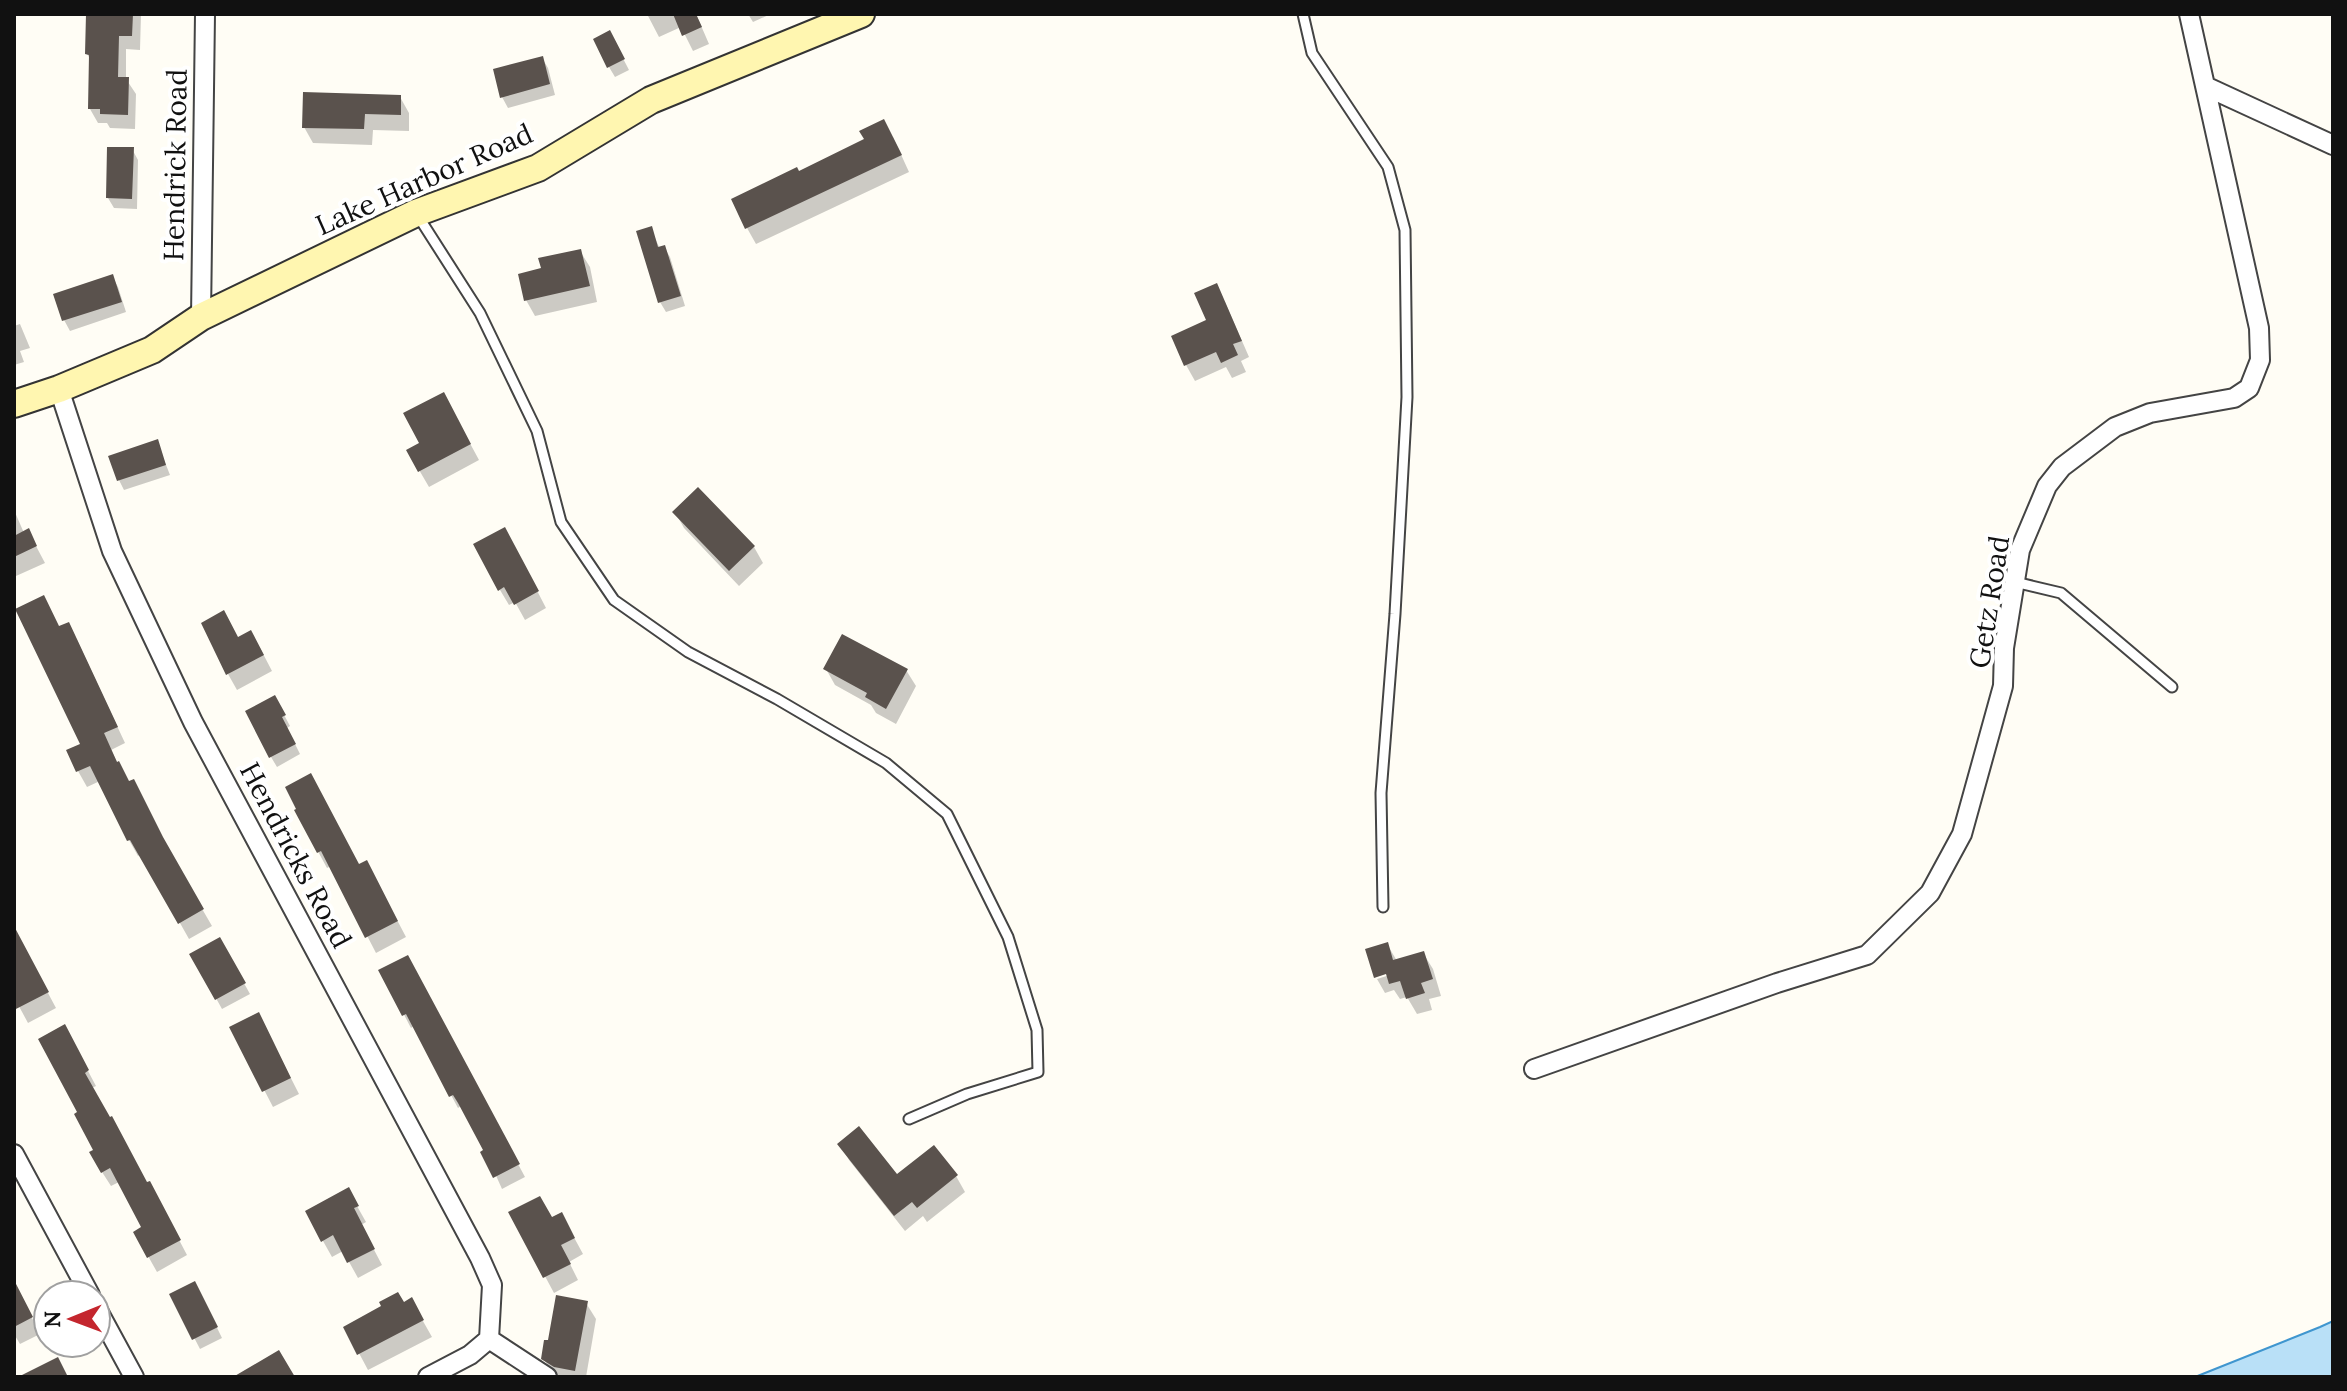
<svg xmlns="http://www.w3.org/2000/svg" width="2347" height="1391" viewBox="0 0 2347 1391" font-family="Lora,serif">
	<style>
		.water { fill: #b9e0f7; stroke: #3f96cf; stroke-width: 2 }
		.shadow { fill: #0003 }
		.building { fill: #5a524d }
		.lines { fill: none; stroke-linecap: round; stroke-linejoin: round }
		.lane-casing { stroke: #444; stroke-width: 13 }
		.street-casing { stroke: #444; stroke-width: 22 }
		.secondary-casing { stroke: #333; stroke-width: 30 }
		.lane { stroke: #fff; stroke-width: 9 }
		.street { stroke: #fff; stroke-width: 18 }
		.secondary { stroke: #fff6b0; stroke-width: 26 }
		.labels { text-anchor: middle; stroke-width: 8; stroke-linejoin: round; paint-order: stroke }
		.street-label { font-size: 28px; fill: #111; stroke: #fff }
	</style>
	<rect width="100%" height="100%" fill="#fffdf5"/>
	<!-- water -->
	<path class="water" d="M2333 1321V1377H2195L2320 1327Z"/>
	<!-- shadow -->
	<path class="shadow" d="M88 14H141L140 50 126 49V79L136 94 135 129 110 128 107 123H98L90 109 91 60 87 54Z
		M647 14H696L709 44 693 51 681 27 659 37Z
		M748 14H771L753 22Z
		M615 43 629 70 615 77 609 67Z
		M542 58 548 68 555 95 508 108 502 97Z
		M400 97 409 113V131L373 130 372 145 313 143 304 127Z
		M893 137 909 172 756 244 747 228 798 173Z
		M132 149 138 160 137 209 114 208 108 198Z
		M651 229 660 249 664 247 670 257 685 306 666 312 660 302Z
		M580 251 590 267 597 302 535 316 526 300 543 270Z
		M112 276 118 287 126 312 70 331 64 320 56 295Z
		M1225 302 1249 357 1241 361 1246 372 1232 378 1226 367 1195 381 1186 365 1209 322Z
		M20 324 30 348 20 351 24 362 14 365V326Z
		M452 410 479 460 429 487 408 451 422 444Z
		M157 442 170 475 124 490 119 480Z
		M14 510 24 533 28 531 45 563 16 576 14 573Z
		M675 512 754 547 763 563 739 586 684 528Z
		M514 546 546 608 525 620 515 602 509 605 500 590Z
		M60 628 77 640 125 743 111 750 118 764 212 926 189 939 141 854 138 856 129 840 100 781 87 787 78 771 83 745Z
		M260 648 272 671 237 690 228 674Z
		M826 669 906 670 916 686 896 724 876 713 871 705 835 685Z
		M275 698 290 726 287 728 300 754 277 767 271 757Z
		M296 811 375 878 406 937 376 953 331 866 327 868Z
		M14 935 25 950 56 1008 28 1023 14 997Z
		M220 940 250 994 222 1009 192 955Z
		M1387 944 1397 961 1423 953 1433 969 1441 996 1429 999 1432 1010 1417 1014 1407 997 1400 999 1394 990 1385 993 1377 979 1396 973 1395 969 1376 975V978L1367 950Z
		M414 970 525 1177 502 1189 485 1151 461 1106 458 1108 414 1026 411 1028 381 971Z
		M232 1028 267 1031 299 1094 273 1107Z
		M72 1041 96 1086 92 1088 147 1185 157 1198 187 1255 157 1272 135 1233 144 1228 119 1182 111 1186 102 1172 80 1113Z
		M840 1144 897 1177 956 1176 965 1192 927 1222 923 1216 905 1231 849 1160Z
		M348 1190 366 1222 361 1225 382 1265 358 1278 343 1251 332 1257 323 1241Z
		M511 1213 552 1220 570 1230 583 1254 569 1262 578 1280 554 1293Z
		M14 1282 40 1334 20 1344 14 1334Z
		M200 1293 222 1338 200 1349 172 1295Z
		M411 1300 432 1337 368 1370 345 1327Z
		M586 1303 596 1319 586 1377H556L543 1358Z"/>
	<!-- building -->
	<path class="building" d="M86 14H133L132 36H119L118 77H129L128 115 100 114V109H88L89 55 85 54Z
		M673 14H696L702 27 682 36Z
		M610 30 625 59 607 68 593 39Z
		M543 56 550 84 500 98 493 69Z
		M303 92 401 95V115L365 114 364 129 302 128Z
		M884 119 902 155 745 229 731 199 797 167 799 171 864 139 859 131Z
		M107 147H134L132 199 106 198Z
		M652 226 658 247 665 245 681 296 658 303 636 231Z
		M581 249 590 286 524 301 518 274 541 268 538 258Z
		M113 274 122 302 62 321 53 294Z
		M1217 283 1242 341 1233 344 1238 355 1221 363 1216 352 1184 366 1171 336 1206 320 1194 293Z
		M444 392 471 444 418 472 406 450 419 443 403 413Z
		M158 439 166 465 117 481 108 456Z
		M698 487 755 546 729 571 672 512Z
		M505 527 539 591 514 605 504 587 498 591 473 544Z
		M29 528 37 546 14 557V536Z
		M44 595 59 626 69 622 118 727 104 733 117 762 119 761 129 781 134 779 163 837 204 909 178 924 130 840 127 841 90 766 76 772 66 750 80 744 15 609Z
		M224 610 238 637 251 630 264 655 226 675 201 623Z
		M842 634 908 669 886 709 865 697 867 693 823 669Z
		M275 695 286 715 282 717 296 744 269 758 245 711Z
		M311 773 359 864 367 860 398 921 365 938 321 851 317 853 294 810 296 809 285 787Z
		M14 926 49 992 14 1010Z
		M220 937 246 983 215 1000 189 954Z
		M1388 942 1393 960 1424 951 1433 979 1421 983 1425 993 1406 999 1400 981 1389 984 1386 974 1374 978 1365 949Z
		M408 955 520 1164 493 1178 480 1152 483 1150 458 1103 453 1095 449 1097 406 1014 402 1016 378 970Z
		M259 1012 291 1078 262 1092 229 1027Z
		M65 1024 89 1070 85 1073 110 1117 112 1116 147 1182 150 1181 181 1240 147 1258 133 1232 141 1227 110 1168 101 1173 89 1152 93 1150 74 1114 77 1112 38 1039Z
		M859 1126 897 1174 934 1145 958 1175 917 1208 912 1202 894 1216 837 1144Z
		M349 1187 359 1206 354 1208 375 1249 347 1263 333 1235 321 1242 305 1211Z
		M540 1196 552 1217 562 1212 575 1238 561 1245 571 1264 543 1278 508 1212Z
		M14 1280 33 1317 14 1327Z
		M195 1281 218 1327 192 1340 169 1294Z
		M398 1292 404 1302 412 1297 424 1320 357 1355 343 1327 381 1306 379 1302Z
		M556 1295 588 1301 575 1371 554 1367 541 1359 544 1340H548Z
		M279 1350 295 1377H233Z
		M58 1357 68 1377H18Z"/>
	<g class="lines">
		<defs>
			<path id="lane" d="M1303 14 1312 53 1388 167 1405 230 1407 397 1395 614 1381 793 1383 907
				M418 216 480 313 537 431 561 522 614 600 688 652 777 699 886 763 947 814 1008 937 1037 1030 1038 1072 967 1094 909 1119
				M2015 582 2061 593 2172 687"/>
			<path id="street" d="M2205 86 2333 145
				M201 317 205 14
				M59 389 112 551 193 722 480 1258 492 1285 489 1339
				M1534 1069 1777 983 1867 955 1930 893 1962 834 2003 686 2004 648 2020 550 2047 486 2062 467 2115 427 2150 413 2234 398 2249 388 2260 360 2259 328 2189 14
				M14 1154 90 1295
				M96 1307 134 1377
				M489 1339 547 1377
				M428 1377 470 1355 489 1339"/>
			<path id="secondary" d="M14 404 59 389 152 350 201 317 416 213 538 168 651 100 861 14"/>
		</defs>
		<!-- lane casing -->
		<use href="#lane" class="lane-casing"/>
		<!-- street casing -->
		<use href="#street" class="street-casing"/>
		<!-- secondary casing -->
		<use href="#secondary" class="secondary-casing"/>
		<!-- lane -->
		<use href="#lane" class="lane"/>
		<!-- street -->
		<use href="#street" class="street"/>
		<!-- secondary -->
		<use href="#secondary" class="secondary"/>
	</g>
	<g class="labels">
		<!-- street labels -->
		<g class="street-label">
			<text transform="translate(175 165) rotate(-89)" y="10">Hendrick Road</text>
			<text transform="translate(424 179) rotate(-24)" y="10">Lake Harbor Road</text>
			<text transform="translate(1989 602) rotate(-81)" y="10">Getz Road</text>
			<text transform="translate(296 855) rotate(62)" y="10">Hendricks Road</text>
		</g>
	</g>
	<!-- border -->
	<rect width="2347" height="1391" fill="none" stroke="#111111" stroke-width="32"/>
	<!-- north arrow -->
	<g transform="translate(72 1319) rotate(269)"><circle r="38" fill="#ffffff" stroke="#a0a0a0" stroke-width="2"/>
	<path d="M0-6L14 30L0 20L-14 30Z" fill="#c4262e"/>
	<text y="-12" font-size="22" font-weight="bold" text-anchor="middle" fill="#111111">N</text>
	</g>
</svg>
